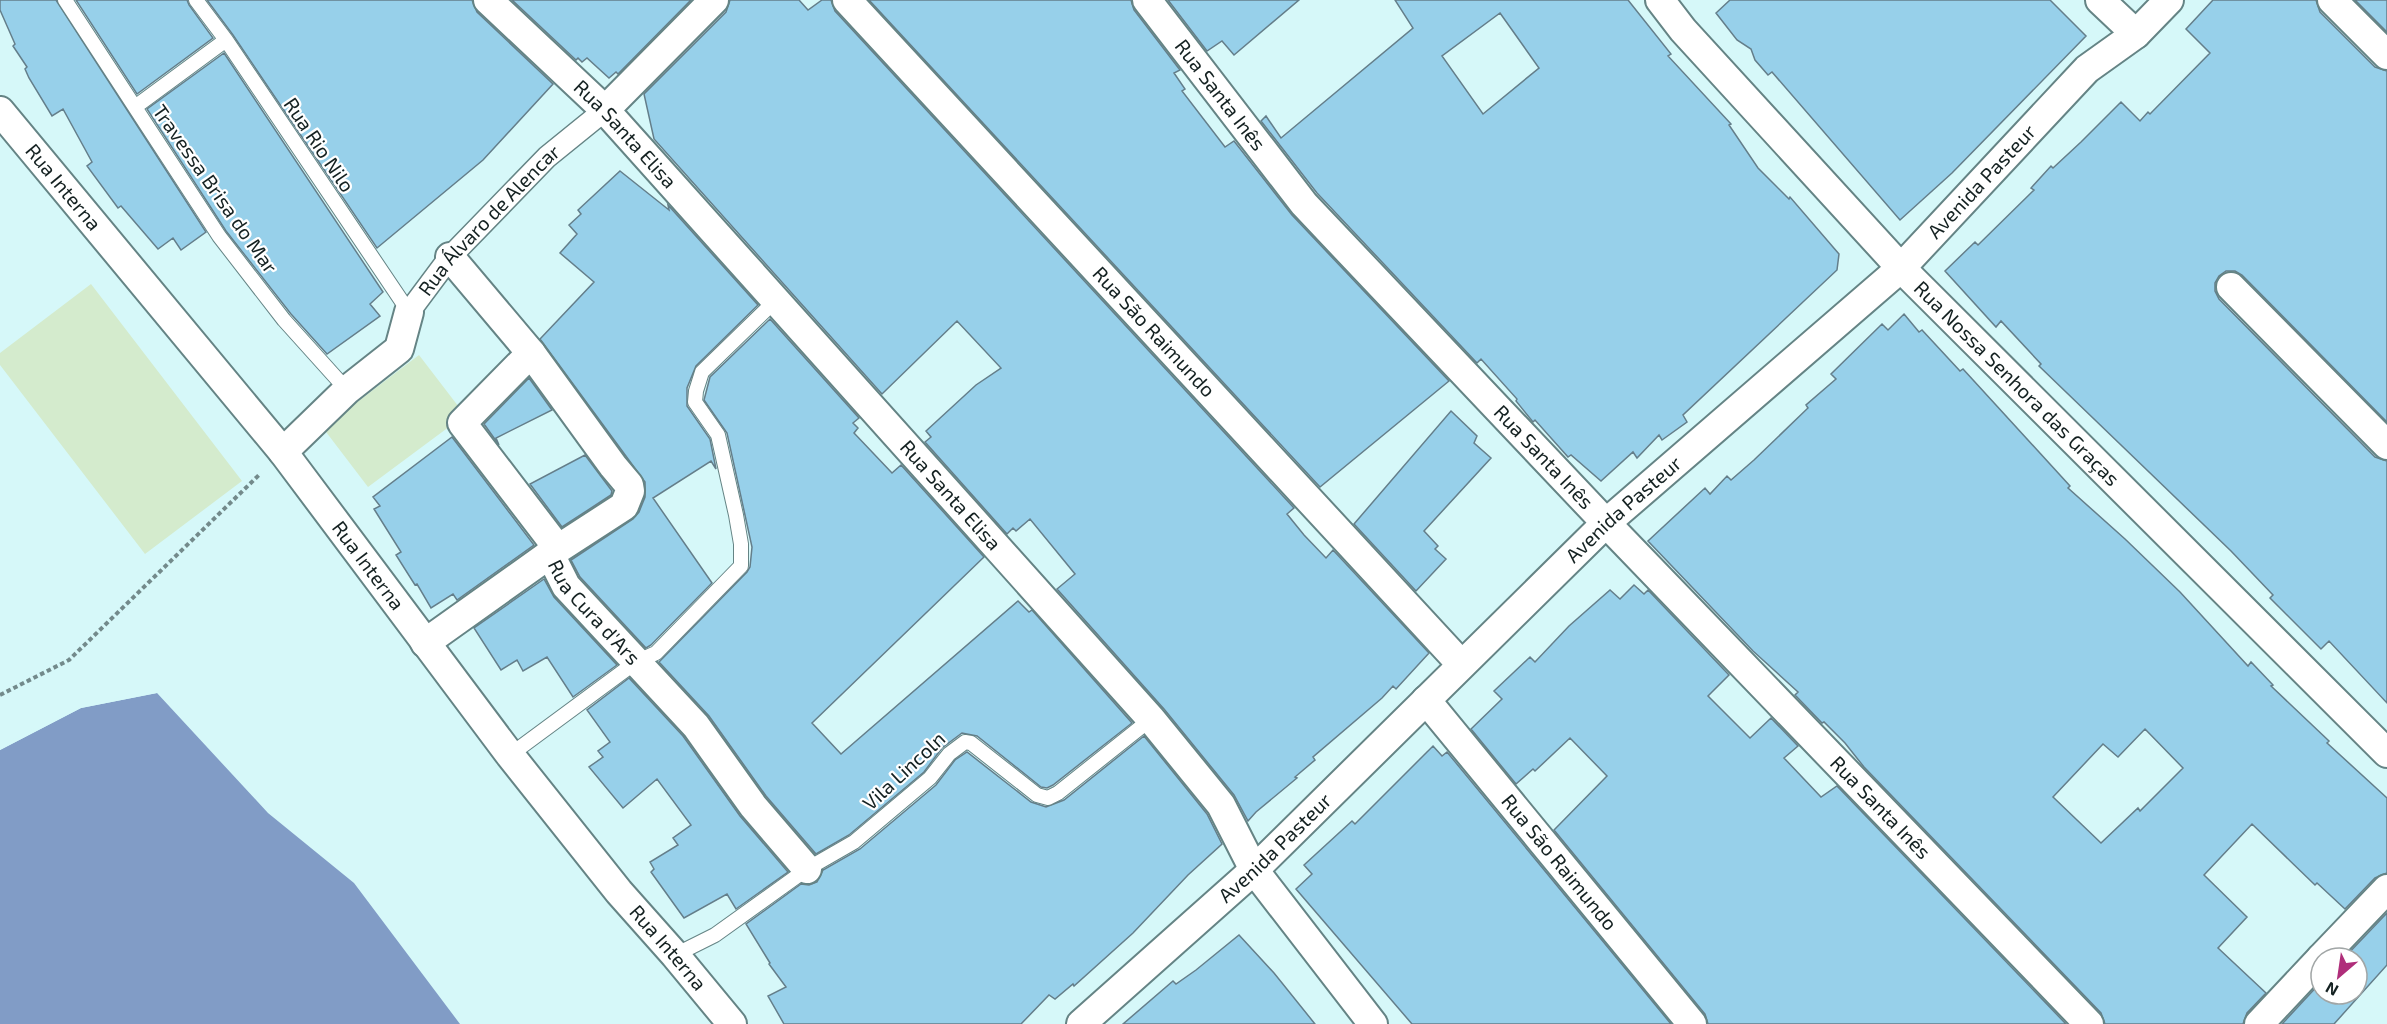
<svg xmlns="http://www.w3.org/2000/svg" width="2387" height="1024" viewBox="0 0 2387 1024" font-family="'Exo 2',sans-serif">
	<style>
		.green { fill: #d4ebcd }
		.water { fill: #819cc6 }
		.pier { fill: #d6f8f9 }
		.building { fill: #97d0ea; stroke: #647e8a; stroke-width: 1.5; fill-rule: evenodd }
		.lines { fill: none; stroke-linecap: round; stroke-linejoin: round }
		.service-casing { stroke: #658485; stroke-width: 16 }
		.pedestrian-casing { stroke: #658485; stroke-width: 24 }
		.minor-casing { stroke: #658485; stroke-width: 32 }
		.path { stroke: #738a8b; stroke-width: 4; stroke-dasharray: 4.5 3; stroke-linecap: butt }
		.service { stroke: #fff; stroke-width: 14 }
		.pedestrian { stroke: #fff; stroke-width: 21 }
		.minor { stroke: #fff; stroke-width: 28 }
		.labels { text-anchor: middle; stroke-width: 4.5; stroke-linejoin: round; paint-order: stroke }
		.street-label { font-size: 20px; fill: #142121; stroke: #fff }
	</style>
	<rect width="100%" height="100%" fill="#d6f8f9"/>
	<!-- green -->
	<path class="green" d="M91 284 242 481 145 554 0 365V353Z
		M419 355 465 415 368 487 323 428Z"/>
	<!-- water -->
	<path class="water" d="M157 693 268 813 354 883 460 1024H0V750L81 708Z"/>
	<!-- pier -->
	<path class="pier" d="M159 690 157 693 81 708 0 750V746L80 705Z"/>
	<!-- building -->
	<path class="building" d="M0 0H56L206 232 181 250 173 238 158 249 121 206 118 208 87 166 92 162 63 109 52 116 29 78 25 69 27 67 13 46 15 44 0 10Z
		M76 0H187L189 5 213 38 137 94Z
		M207 0H472L477 12 553 84 483 160 377 248 233 35Z
		M512 0H691L618 74 616 72 609 78 587 58 582 62 578 58 576 60Z
		M730 0H799L808 10 822 0H831L835 11 1294 508 1287 514 1304 535 1326 558 1333 550 1429 653 1396 689 1393 686 1382 698 1313 757 1315 760 1295 777 1297 778 1256 812 1248 821 1234 795 1164 709 1057 589 1075 574 1030 519 1016 531 1013 528 1007 534 925 442 931 437 926 431 976 385 1001 368 957 321 882 394 654 139 644 94 726 12Z
		M869 0H1131L1134 10 1180 70 1174 73 1185 89 1182 91 1225 147 1234 141 1292 215 1449 381 1320 487Z
		M1168 0H1299L1234 55 1222 41 1207 51Z
		M1395 0H1628L1671 54 1668 56 1731 124 1729 125 1758 168 1789 199 1790 197 1839 254 1837 270 1683 415 1687 422 1662 440 1659 435 1637 458 1633 452 1601 481 1571 455 1568 457 1535 420 1533 422 1516 401 1517 399 1481 359 1477 363 1317 193 1261 121 1266 116 1281 138 1413 28ZM1500 13 1539 68 1483 114 1442 56Z
		M1730 0H2050L2086 36 1952 173 1900 220 1772 72 1768 75 1755 60 1751 49 1737 40 1716 13Z
		M2213 0H2316L2320 12 2375 67 2387 71V422L2242 275 2235 271H2226L2219 276 2215 283V291L2219 299 2375 457 2387 461V703L2329 641 2321 649 2270 598 2273 595 2231 551 2039 366 2041 364 2001 321 1996 327 1945 271 1975 242 1978 245 2034 190 2031 188 2051 166 2053 168 2081 142 2121 102 2140 121 2148 112 2150 114 2210 53 2186 29Z
		M2355 0H2387V32Z
		M224 53 383 292 370 304 380 316 327 354 291 314 226 231 147 109Z
		M620 171 669 210 668 205 758 305 696 366 687 388V406L710 439 716 469 711 461 653 498 712 583 651 645 646 648 580 577 571 560 633 519 639 512 645 497V482L540 339 594 282 560 253 577 234 569 225 581 214 578 210Z
		M1904 314 1919 332 1922 330 1960 371 1963 369 2070 486 2068 488 2125 539 2180 592 2248 666 2251 662 2273 685 2271 686 2329 741 2327 743 2387 798V873L2375 878 2345 909 2317 883 2315 885 2252 824 2204 875 2247 917 2218 948 2266 993 2247 1013 2243 1024H2105L2101 1013 1864 767 1845 743 1824 722 1822 723 1795 695 1798 692 1753 651 1648 541 1705 488 1710 494 1727 476 1731 480 1754 460 1808 408 1806 405 1836 379 1831 374 1882 324 1888 330ZM2145 729 2183 768 2140 811 2138 808 2101 843 2053 797 2103 744 2118 757Z
		M770 319 859 418 853 423 858 428 854 433 892 473 901 465 984 557 812 723 841 754 1018 601 1029 612 1032 610 1132 723 1053 785 1047 788 1041 787 977 736 962 733 942 748 924 772 849 835 816 854 766 796 709 716 659 662 747 572 750 567 752 547 727 433 704 400 710 377Z
		M529 378 552 410 496 438 499 445 484 424Z
		M1451 411 1477 436 1474 443 1491 458 1424 531 1438 546 1435 549 1446 559 1416 591 1354 524Z
		M452 437 534 545 457 600 453 594 431 608 417 584 415 585 396 555 401 552 374 509 380 506 373 497Z
		M585 455 612 491 611 495 562 527 530 484Z
		M544 579 554 597 617 665 573 697 547 657 523 671 517 660 501 670 474 628Z
		M1634 585 1644 594 1648 590 1729 675 1708 696 1750 738 1771 718 1798 746 1784 758 1821 797 1837 786 2066 1024H1708L1705 1014 1554 830 1607 776 1570 738 1535 771 1533 769 1516 784 1471 729 1502 699 1494 691 1530 657 1535 662 1569 626 1610 590 1620 599Z
		M629 678 683 736 740 816 788 872 736 909 727 894 684 918 651 872 654 869 650 862 678 845 673 838 691 825 657 779 623 808 589 767 603 757 598 751 610 742 587 710Z
		M1144 736 1207 814 1222 844 1188 875 1133 933 1074 986 1073 984 1055 999 1049 995 1021 1024H784L768 996 786 987 769 964 770 963 746 924 801 884 809 885 817 882 823 870 860 849 936 785 955 760 967 752 1031 802 1046 807 1064 800Z
		M1433 746 1442 756 1447 752 1671 1024H1412L1296 889 1312 874 1304 865 1352 821 1355 824Z
		M2387 913V965L2334 1024H2282L2321 982V994H2357V958H2344Z
		M1239 935 1274 973 1315 1024H1123L1173 981 1176 984 1196 970Z"/>
	<g class="lines">
		<defs>
			<path id="service" d="M65 0 219 236 284 320 347 390
				M196 0 226 40 409 312
				M135 107 226 40
				M510 755 636 662 656 653 741 566V544L736 515 718 435 695 402 696 391 702 372 776 300
				M675 955 715 935 807 869 854 842 930 778 949 754 965 742 971 743 1037 795 1048 798 1058 793 1151 719"/>
			<g id="pedestrian">
				<path id="s1" d="M409 312 450 257 547 157 605 110"/>
			</g>
			<g id="minor">
				<path id="s2" d="M488 0 605 110 1151 719 1221 805 1254 870 1373 1024"/>
				<path id="s3" d="M847 0 1461 664"/>
				<path id="s4" d="M1147 0 1304 204 1606 523 2089 1024"/>
				<path id="s5" d="M1660 0 1683 30 1901 268 2387 753"/>
				<path d="M2100 0 2136 34"/>
				<path d="M2332 0 2387 55"/>
				<path d="M605 110 714 0"/>
				<path id="s6" d="M0 111 283 452 510 755 619 892 675 955 732 1024"/>
				<path d="M2231 287 2387 445"/>
				<path id="s7" d="M531 353 462 423 553 542 550 554 566 586 696 726 753 806 807 869"/>
				<path d="M283 452 347 390 399 349 409 312"/>
				<path d="M425 643 550 554 624 506 630 491 629 485 613 466 531 353 450 257"/>
				<path id="s8" d="M1426 700 1692 1024"/>
				<path d="M2321 958 2387 889"/>
				<path id="s9" d="M1081 1024 1254 870 1606 523 1901 268 2087 69 2136 34 2169 0"/>
				<path d="M2259 1024 2321 958"/>
			</g>
		</defs>
		<!-- service casing -->
		<use href="#service" class="service-casing"/>
		<!-- pedestrian casing -->
		<use href="#pedestrian" class="pedestrian-casing"/>
		<!-- minor casing -->
		<use href="#minor" class="minor-casing"/>
		<!-- path -->
		<path class="path" d="M0 695 69 660 260 474"/>
		<!-- service -->
		<use href="#service" class="service"/>
		<!-- pedestrian -->
		<use href="#pedestrian" class="pedestrian"/>
		<!-- minor -->
		<use href="#minor" class="minor"/>
	</g>
	<g class="labels">
		<!-- street labels -->
		<g class="street-label">
			<text dy="7" stroke="none"><textPath href="#s4" startOffset="120">Rua Santa Inês</textPath></text>
			<text dy="7" stroke="none"><textPath href="#s2" startOffset="192">Rua Santa Elisa</textPath></text>
			<text transform="translate(319 145) rotate(56)" y="7">Rua Rio Nilo</text>
			<text dy="7" stroke="none"><textPath href="#s9" startOffset="1234">Avenida Pasteur</textPath></text>
			<text dy="7" stroke="none"><textPath href="#s6" startOffset="99">Rua Interna</textPath></text>
			<text transform="translate(215 189) rotate(55)" y="7">Travessa Brisa do Mar</text>
			<text dy="7" stroke="none"><textPath href="#s1" startOffset="122">Rua Álvaro de Alencar</textPath></text>
			<text dy="7" stroke="none"><textPath href="#s3" startOffset="452">Rua São Raimundo</textPath></text>
			<text dy="7" stroke="none"><textPath href="#s5" startOffset="524">Rua Nossa Senhora das Graças</textPath></text>
			<text dy="7" stroke="none"><textPath href="#s4" startOffset="606">Rua Santa Inês</textPath></text>
			<text dy="7" stroke="none"><textPath href="#s2" startOffset="678">Rua Santa Elisa</textPath></text>
			<text dy="7" stroke="none"><textPath href="#s9" startOffset="748">Avenida Pasteur</textPath></text>
			<text dy="7" stroke="none"><textPath href="#s6" startOffset="585">Rua Interna</textPath></text>
			<text dy="7" stroke="none"><textPath href="#s7" startOffset="334">Rua Cura d'Ars</textPath></text>
			<text transform="translate(904 771) rotate(-43)" y="7">Vila Lincoln</text>
			<text dy="7" stroke="none"><textPath href="#s4" startOffset="1092">Rua Santa Inês</textPath></text>
			<text dy="7" stroke="none"><textPath href="#s9" startOffset="262">Avenida Pasteur</textPath></text>
			<text dy="7" stroke="none"><textPath href="#s8" startOffset="210">Rua São Raimundo</textPath></text>
			<text dy="7" stroke="none"><textPath href="#s6" startOffset="1071">Rua Interna</textPath></text>
		</g>
	</g>
	<!-- north arrow -->
	<g transform="translate(2339 976) rotate(209)"><circle r="28" fill="#ffffff" stroke="#a1a6a6" stroke-width="1.5"/>
	<path d="M0-4.5L10 22L0 15L-10 22Z" fill="#af2e7a"/>
	<text y="-9" font-size="16" font-weight="bold" text-anchor="middle" fill="#142121">N</text>
	</g>
</svg>
